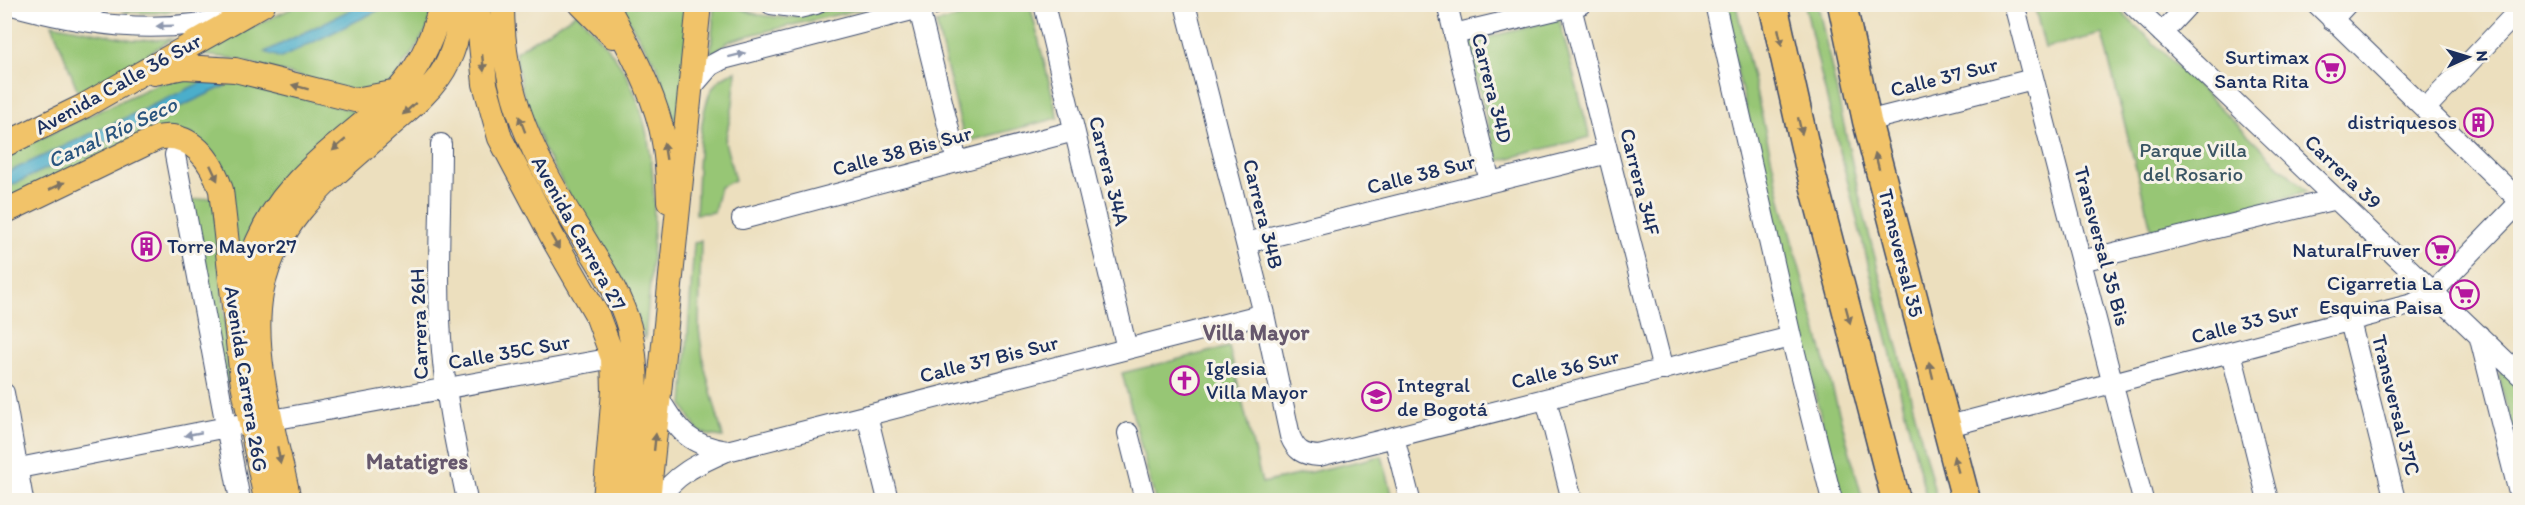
<svg xmlns="http://www.w3.org/2000/svg" width="2525" height="505" viewBox="0 0 2525 505" font-family="Itim,sans-serif">
	<style>
		.green { fill: #97c675; stroke: #597a6a; stroke-width: 1.5 }
		.water { fill: #4caecb; stroke: #346e94; stroke-width: 1.5 }
		.lines { fill: none; stroke-linecap: round; stroke-linejoin: round }
		.minor-casing { stroke: #3a496c; stroke-width: 22 }
		.major-casing { stroke: #3a496c; stroke-width: 26 }
		.highway-casing { stroke: #3a496c; stroke-width: 31 }
		.minor { stroke: #fff; stroke-width: 20 }
		.major { stroke: #f1c369; stroke-width: 24 }
		.highway { stroke: #f1c369; stroke-width: 28 }
		.oneway { fill: #8d97ae }
		.oneway2 { fill: #7b7263 }
		.labels { text-anchor: middle; stroke-width: 6; stroke-linejoin: round; paint-order: stroke }
		.poi-label { font-size: 21px; fill: #1b2f5e; stroke: #f7f3e8; text-anchor: end }
		.street-label { font-size: 21px; fill: #1b2f5e; stroke: #f7f3e8 }
		.park-label { font-size: 21px; fill: #3a5564; stroke: #f7f3e8 }
		.water-label { font-size: 22px; font-style: italic; fill: #2a557f; stroke: #f7f3e8 }
		.neighbourhood-label { font-size: 22px; font-weight: bold; fill: #66586d; stroke: #f7f3e8 }
	</style>
	<rect width="100%" height="100%" fill="#f7f3e8"/>
	<filter id="ink" filterUnits="userSpaceOnUse"><feTurbulence type="fractalNoise" baseFrequency=".0167" numOctaves="2"/><feDisplacementMap in="SourceGraphic" scale="12" xChannelSelector="R" yChannelSelector="G"/><feConvolveMatrix kernelMatrix="1 2 1 2 8 2 1 2 1" color-interpolation-filters="sRGB"/></filter>
	<filter id="wash" filterUnits="userSpaceOnUse"><feTurbulence type="fractalNoise" baseFrequency=".008" numOctaves="4" result="noise"/><feDisplacementMap in="SourceGraphic" scale="24" xChannelSelector="R" yChannelSelector="G"/><feGaussianBlur stdDeviation="1.35" result="paint"/><feColorMatrix in="noise" values="0 0 0 0 0 0 0 0 0 0 0 0 0 0 0 0 0 1.4 0 .05"/><feComposite in="paint" operator="in"/></filter>
	<g filter="url(#wash)">
		<rect width="100%" height="100%" fill="#ecdfbe"/>
		<!-- green -->
		<path class="green" d="M141 5V4L214 5 155 13 122 12Z
			M299 5H432L428 28 395 80 365 94 231 58 194 54Z
			M619 5H691L678 134 658 68Z
			M714 5H730L759 15 787 18 854 5H879L754 34 730 41 711 54Z
			M1011 5H1030L1058 118 965 142 936 23Z
			M1721 5H1736L1783 208 1863 500H1841Z
			M1805 5H1818L1859 195 1937 500H1927L1823 83Z
			M2034 5H2114L2307 192 2152 232 2102 34 2045 48Z
			M577 13C593 30 615 54 626 74 668 155 652 253 645 340L627 288 576 207 544 150 522 90 515 52Z
			M1559 19 1590 137 1498 161 1467 43Z
			M52 24 134 40 172 39 80 97Z
			M736 71 733 104 725 142 735 180 720 187 714 212 696 214C698 184 697 109 714 86 719 78 728 74 736 71Z
			M187 77C248 76 305 103 364 112L238 268 192 133 5 201V155L157 84Z
			M214 197 230 382 223 383 188 201Z
			M701 240 699 329 704 365 723 437 708 435 697 430 683 405 694 243Z
			M1229 347 1262 483 1382 456 1394 500H1155L1122 373Z
			M2506 371 2520 385V461L2499 377 2500 372Z"/>
		<!-- water -->
		<path class="water" d="M360 5H389L281 58 265 52Z
			M209 79 227 85 5 188 4 174Z"/>
	</g>
	<g filter="url(#ink)">
		<g class="lines">
			<defs>
				<path id="minor" d="M8 4C82 25 157 36 232 17
					M771 4 799 8 816 4
					M1044 4 1127 349
					M1185 4 1264 314 1290 436C1296 451 1303 455 1319 456L1791 337
					M1447 4 1490 182
					M1715 4 1791 337 1832 500
					M2014 4 2143 500
					M2132 4 2520 375
					M2317 4 2520 201
					M1571 7 1663 370
					M919 9 957 162
					M61 16 98 4
					M2332 20 2347 4
					M2162 33 2189 4
					M1454 34 1581 4
					M691 88 710 66 723 59 935 4
					M2425 109 2520 9
					M1867 121 2033 79
					M441 144C441 212 436 282 442 351 446 402 457 451 467 500
					M175 155 240 500
					M742 219 1074 131
					M1246 243 1608 153
					M2081 261 2336 199
					M2350 321 2395 500
					M2479 335 2520 497
					M2231 352 2268 500
					M4 393 23 500
					M1546 399 1572 500
					M660 400C678 431 689 445 727 451
					M867 415 888 500
					M272 420 613 358
					M1945 427 2413 304 2433 292 2520 202
					M1128 433 1145 500
					M1394 437 1410 500
					M4 471 237 425
					M659 500C674 474 700 463 727 451L1264 314"/>
				<path id="major" d="M477 4 485 84 500 138 555 242 597 315 613 358 614 391 605 500
					M502 4C502 98 534 157 581 234 599 264 620 294 629 327 643 383 632 444 627 500
					M581 4 613 36
					M606 4C627 43 650 84 661 127 667 152 668 176 669 201
					M154 73 184 67 235 70 355 100 398 92
					M4 145 84 106 263 4
					M4 212 157 138C191 130 212 161 221 190L242 378 266 500
					M240 303C246 262 264 219 292 188 352 120 419 104 441 4
					M289 500C276 440 250 354 261 294 275 215 338 173 394 122 410 108 426 95 439 77 454 56 459 30 463 4
					M648 500 699 4"/>
				<path id="highway" d="M1773 4 1810 169 1896 500
					M1842 4 1867 121 1966 500"/>
			</defs>
			<!-- minor casing -->
			<use href="#minor" class="minor-casing"/>
			<!-- major casing -->
			<use href="#major" class="major-casing"/>
			<!-- highway casing -->
			<use href="#highway" class="highway-casing"/>
			<!-- minor -->
			<use href="#minor" class="minor"/>
			<!-- major -->
			<use href="#major" class="major"/>
			<!-- highway -->
			<use href="#highway" class="highway"/>
		</g>
		<!-- one-way arrows -->
		<defs><path id="oneway-solid" d="M-6-.8H1V-3.2L6.5 0L1 3.2V.8H-6Z" transform="scale(1.5)"/></defs>
		<g class="oneway">
			<use href="#oneway-solid" transform="translate(165 26) rotate(178)"/>
			<use href="#oneway-solid" transform="translate(737 55) rotate(-14)"/>
			<use href="#oneway-solid" transform="translate(193 434) rotate(169)"/>
		</g>
		<g class="oneway2">
			<use href="#oneway-solid" transform="translate(1780 37) rotate(78)"/>
			<use href="#oneway-solid" transform="translate(483 63) rotate(84)"/>
			<use href="#oneway-solid" transform="translate(300 87) rotate(-165)"/>
			<use href="#oneway-solid" transform="translate(409 109) rotate(138)"/>
			<use href="#oneway-solid" transform="translate(522 124) rotate(-111)"/>
			<use href="#oneway-solid" transform="translate(1800 126) rotate(77)"/>
			<use href="#oneway-solid" transform="translate(339 145) rotate(139)"/>
			<use href="#oneway-solid" transform="translate(665 151) rotate(-99)"/>
			<use href="#oneway-solid" transform="translate(1877 161) rotate(-104)"/>
			<use href="#oneway-solid" transform="translate(214 173) rotate(65)"/>
			<use href="#oneway-solid" transform="translate(57 186) rotate(-26)"/>
			<use href="#oneway-solid" transform="translate(555 242) rotate(61)"/>
			<use href="#oneway-solid" transform="translate(1848 315) rotate(75)"/>
			<use href="#oneway-solid" transform="translate(1931 370) rotate(-104)"/>
			<use href="#oneway-solid" transform="translate(655 442) rotate(-84)"/>
			<use href="#oneway-solid" transform="translate(279 455) rotate(79)"/>
			<use href="#oneway-solid" transform="translate(1956 464) rotate(-106)"/>
		</g>
	</g>
	<!-- icons -->
	<defs>
		<symbol id="supermarket-ring" viewBox="-11 -11 22 22"><circle r="9.5" fill="#f7f3e8" stroke="#b5179e" stroke-width="1.5"/><path d="M-6-5.5h2.5l.6 2H6L4.5 2H-2.5L-4.4-4H-6ZM-1.5 3.2a1.3 1.3 0 1 0 .1 0ZM3 3.2a1.3 1.3 0 1 0 .1 0Z" fill="#b5179e"/></symbol>
		<symbol id="building-ring" viewBox="-11 -11 22 22"><circle r="9.5" fill="#f7f3e8" stroke="#b5179e" stroke-width="1.5"/><path d="M-4-6H4V6H1V3H-1V6H-4ZM-2.5-4.3h1.7v1.8h-1.7ZM.8-4.3h1.7v1.8H.8ZM-2.5-1h1.7V.8h-1.7ZM.8-1h1.7V.8H.8Z" fill="#b5179e"/></symbol>
		<symbol id="church-ring" viewBox="-11 -11 22 22"><circle r="9.5" fill="#f7f3e8" stroke="#b5179e" stroke-width="1.5"/><path d="M-1.2-6h2.4v3.5h3.3v2.4h-3.3V6h-2.4V-.1h-3.3v-2.4h3.3Z" fill="#b5179e"/></symbol>
		<symbol id="school-ring" viewBox="-11 -11 22 22"><circle r="9.5" fill="#f7f3e8" stroke="#b5179e" stroke-width="1.5"/><path d="M0-5L7-2L0 1L-7-2ZM-4 1L0 2.5L4 1V4Q0 6-4 4Z" fill="#b5179e"/></symbol>
	</defs>
	<g fill-rule="evenodd">
		<use href="#supermarket-ring" x="2314" y="52" width="33" height="33"/>
		<use href="#building-ring" x="2462" y="106" width="33" height="33"/>
		<use href="#building-ring" x="130" y="230" width="33" height="33"/>
		<use href="#supermarket-ring" x="2424" y="234" width="33" height="33"/>
		<use href="#supermarket-ring" x="2448" y="278" width="33" height="33"/>
		<use href="#church-ring" x="1168" y="364" width="33" height="33"/>
		<use href="#school-ring" x="1360" y="380" width="33" height="33"/>
	</g>
	<g class="labels">
		<!-- poi labels -->
		<g class="poi-label">
			<text x="2309" y="64">Surtimax<tspan x="2309" dy="24">Santa Rita</tspan></text>
			<text x="2457" y="129">distriquesos</text>
			<text x="167" y="253" text-anchor="start">Torre Mayor27</text>
			<text x="2420" y="257">NaturalFruver</text>
			<text x="2443" y="290">Cigarretia La<tspan x="2443" dy="24">Esquina Paisa</tspan></text>
			<text x="1206" y="375" text-anchor="start">Iglesia<tspan x="1206" dy="24">Villa Mayor</tspan></text>
			<text x="1397" y="392" text-anchor="start">Integral<tspan x="1397" dy="24">de Bogotá</tspan></text>
		</g>
		<!-- street labels -->
		<g class="street-label">
			<text transform="translate(1944 77) rotate(-14)" y="7">Calle 37 Sur</text>
			<text transform="translate(118 84) rotate(-29)" y="7">Avenida Calle 36 Sur</text>
			<text transform="translate(1492 88) rotate(76)" y="7">Carrera 34D</text>
			<text transform="translate(902 151) rotate(-15)" y="7">Calle 38 Bis Sur</text>
			<text transform="translate(1109 171) rotate(76)" y="7">Carrera 34A</text>
			<text transform="translate(2343 172) rotate(44)" y="7">Carrera 39</text>
			<text transform="translate(1421 174) rotate(-14)" y="7">Calle 38 Sur</text>
			<text transform="translate(1640 182) rotate(76)" y="7">Carrera 34F</text>
			<text transform="translate(1263 214) rotate(76)" y="7">Carrera 34B</text>
			<text transform="translate(579 233) rotate(61)" y="7">Avenida Carrera 27</text>
			<text transform="translate(2102 246) rotate(75)" y="7">Transversal 35 Bis</text>
			<text transform="translate(1901 253) rotate(76)" y="7">Transversal 35</text>
			<text transform="translate(2245 323) rotate(-15)" y="7">Calle 33 Sur</text>
			<text transform="translate(419 324) rotate(-92)" y="7">Carrera 26H</text>
			<text transform="translate(509 352) rotate(-10)" y="7">Calle 35C Sur</text>
			<text transform="translate(989 359) rotate(-14)" y="7">Calle 37 Bis Sur</text>
			<text transform="translate(1565 369) rotate(-14)" y="7">Calle 36 Sur</text>
			<text transform="translate(246 379) rotate(81)" y="7">Avenida Carrera 26G</text>
			<text transform="translate(2396 405) rotate(76)" y="7">Transversal 37C</text>
		</g>
		<!-- park labels -->
		<g class="park-label">
			<text x="2193" y="157">Parque Villa<tspan x="2193" dy="24">del Rosario</tspan></text>
		</g>
		<!-- water labels -->
		<g class="water-label">
			<text transform="translate(112 132) rotate(-25)" y="8">Canal Río Seco</text>
		</g>
		<!-- neighbourhood labels -->
		<g class="neighbourhood-label">
			<text x="1256" y="340">Villa Mayor</text>
			<text x="417" y="469">Matatigres</text>
		</g>
	</g>
	<!-- margin -->
	<rect width="2525" height="505" fill="none" stroke="#f7f3e8" stroke-width="24"/>
	<!-- north arrow -->
	<g transform="translate(2468 57) rotate(86)" stroke="#f7f3e8" stroke-width="4.5" paint-order="stroke">
	<path d="M0-4.5L10 22L0 15L-10 22Z" fill="#1b2f5e"/>
	<text y="-9" font-size="16" font-weight="bold" text-anchor="middle" fill="#1b2f5e">N</text>
	</g>
</svg>
